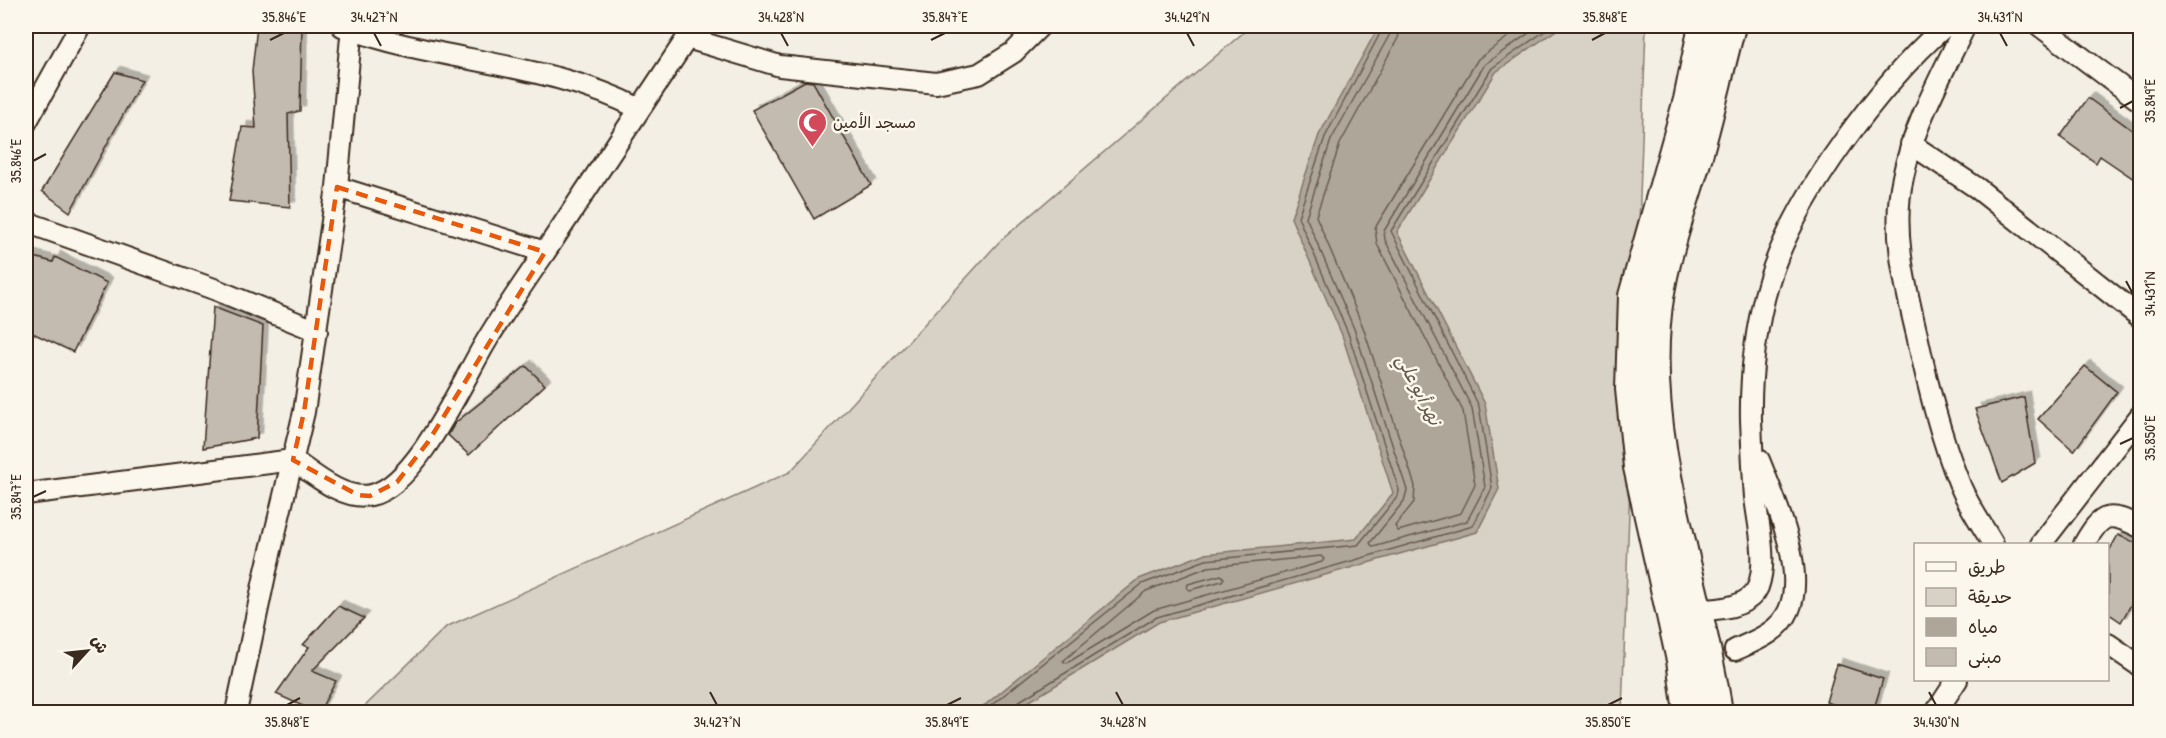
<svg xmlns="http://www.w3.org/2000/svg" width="2166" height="738" viewBox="0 0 2166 738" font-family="'Patrick Hand','Playpen Sans Arabic',sans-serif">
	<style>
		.green { fill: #d8d1c6; stroke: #8a7e72; stroke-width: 1.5 }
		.water { fill: #afa69a; stroke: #817468; stroke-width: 1.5 }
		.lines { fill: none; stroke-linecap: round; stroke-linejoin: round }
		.shore { stroke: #695c50; stroke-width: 1.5 }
		.building { fill: #c3bbb0; stroke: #3b2a1e; stroke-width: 1.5; filter: url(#shadow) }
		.street-casing { stroke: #3b2a1e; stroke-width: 24 }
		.primary-casing { stroke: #3b2a1e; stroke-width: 34 }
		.street { stroke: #fbf7ec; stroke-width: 20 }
		.primary { stroke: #fbf7ec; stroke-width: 30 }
		.marked { fill: none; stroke: #e8590c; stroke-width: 4.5; stroke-dasharray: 12 8; stroke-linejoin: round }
		.ticks { fill: none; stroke: #3b2a1e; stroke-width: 2 }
		.labels { text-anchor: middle; stroke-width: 5; stroke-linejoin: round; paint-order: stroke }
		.poi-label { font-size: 16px; fill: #3b2a1e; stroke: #fbf7ec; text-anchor: start }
		.water-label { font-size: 18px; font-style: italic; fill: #645549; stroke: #fbf7ec }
		.neatline { fill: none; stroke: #3b2a1e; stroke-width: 2 }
		.ticks-label { font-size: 15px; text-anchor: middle; fill: #3b2a1e }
	</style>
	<defs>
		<filter id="shadow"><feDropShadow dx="5.5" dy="-5.5" stdDeviation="0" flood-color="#0004"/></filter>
	</defs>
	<rect width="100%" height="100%" fill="#f3efe4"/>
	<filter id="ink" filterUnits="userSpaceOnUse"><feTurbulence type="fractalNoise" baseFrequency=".0167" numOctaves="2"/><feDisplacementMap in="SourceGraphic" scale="12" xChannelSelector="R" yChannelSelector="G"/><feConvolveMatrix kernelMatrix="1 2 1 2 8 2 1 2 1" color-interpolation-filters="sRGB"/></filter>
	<g filter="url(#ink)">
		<!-- green -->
		<path class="green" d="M1251 26H1646L1622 712H359L446 627 790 472 999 242Z"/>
		<!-- water -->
		<path class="water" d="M1379 26H1562L1496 72 1397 232 1485 404 1499 489 1477 532 1159 622 1012 712H969L985 705 1139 579 1204 554 1356 539 1393 493 1342 335 1291 218 1319 135Z"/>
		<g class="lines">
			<!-- shore -->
			<path class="shore" d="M1392 26 1390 34 1331 140 1306 217 1355 331 1407 490 1404 501 1370 543 1373 547 1467 521 1485 487 1472 408 1385 240 1384 231 1485 64 1539 26
				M1401 26 1398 38 1340 144 1316 216 1363 327 1415 486 1414 502 1395 526 1398 531 1461 513 1475 485 1463 411 1377 244 1375 228 1478 59 1523 26
				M1321 556 1324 559 1322 562 1154 610 1067 663 1063 661 1146 591 1208 567Z
				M1221 575 1224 578 1222 581 1190 590 1187 588 1188 584Z
				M983 712 1142 584 1206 560 1358 545 1398 496 1399 490 1348 333 1298 217 1325 137 1384 26
				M1010 712 1013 705 1157 617 1473 526 1492 488 1479 406 1391 231 1492 68 1552 26"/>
		</g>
		<!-- building -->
		<path class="building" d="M257 26H302L300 111 288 114 290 207 229 201 242 127 256 128 252 71Z
			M115 72 142 80 70 212 42 191Z
			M805 81 813 82 871 185 814 219 752 110Z
			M2088 98 2140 136V183L2100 156 2096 163 2060 137Z
			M26 255 53 262 55 257 107 283 73 352 26 330Z
			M213 307 263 326 257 438 203 448Z
			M526 366 545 385 469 455 448 435 455 423Z
			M2085 366 2117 392 2074 451 2038 419Z
			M2024 397 2035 463 2002 483 1975 409Z
			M2118 535 2140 545V589L2121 622 2108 613V553Z
			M338 606 364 618 312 671 336 681 319 712H316L276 694 309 647 303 645Z
			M1837 664 1883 679 1873 712H1858L1826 702Z"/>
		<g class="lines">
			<defs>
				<path id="street" d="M342 26C438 63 548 61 640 109
					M1965 26C1942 75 1914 124 1903 177 1891 229 1905 285 1917 335 1928 386 1940 436 1960 485 1968 505 1982 525 1993 544
					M2040 26 2140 101
					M687 38 780 66 936 83 979 74 1014 52 1040 26
					M26 123 80 26
					M1911 144 1977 188 2140 317
					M26 222 214 289 317 331
					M545 252 695 26
					M26 494 293 460C313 474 344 501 371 495 417 486 463 379 487 340 505 310 525 281 545 252L337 187
					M2041 544 2140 416
					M2084 544C2102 513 2108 511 2140 527
					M1698 610C1717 610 1749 608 1758 587 1768 559 1758 525 1755 497 1753 472 1752 445 1751 420 1750 375 1756 324 1769 281 1795 196 1880 84 1945 26
					M2108 644 2140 666
					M1735 650C1755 641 1780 632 1789 610 1807 569 1774 498 1759 460
					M236 712 265 575 304 412 337 187 352 26
					M1936 712 1957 680"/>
				<path id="primary" d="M1689 712 1682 660 1639 467 1631 389 1634 296 1689 100 1704 26
					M1717 712C1698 584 1644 455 1655 324 1659 268 1679 215 1695 162 1708 117 1718 71 1730 26"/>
			</defs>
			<!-- street casing -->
			<use href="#street" class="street-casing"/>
			<!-- primary casing -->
			<use href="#primary" class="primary-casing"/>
			<!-- street -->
			<use href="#street" class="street"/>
			<!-- primary -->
			<use href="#primary" class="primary"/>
		</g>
	</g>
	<!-- marked area -->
	<path class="marked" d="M337 187 545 252 428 442 397 482 370 496 358 495 293 460 304 412Z"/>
	<!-- ticks -->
	<path class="ticks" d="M374 33 381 46M781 33 788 46M1187 33 1194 46M2000 33 2007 46M270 40 284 33M931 40 945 33M1592 40 1605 33M2120 108 2133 101M33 161 46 154M2126 281 2133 294M2120 444 2133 438M33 497 46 491M710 692 717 705M1116 692 1123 705M1929 692 1936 705M287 705 300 698M947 705 961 698M1608 705 1622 698"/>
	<!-- icons -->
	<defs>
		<symbol id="mosque-pin" viewBox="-11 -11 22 30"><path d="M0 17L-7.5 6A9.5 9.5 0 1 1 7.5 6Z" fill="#d1495b" stroke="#fbf7ec"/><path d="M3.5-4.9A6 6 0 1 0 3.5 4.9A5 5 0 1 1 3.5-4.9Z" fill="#fff"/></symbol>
	</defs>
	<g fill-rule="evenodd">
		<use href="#mosque-pin" x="796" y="106" width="33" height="45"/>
	</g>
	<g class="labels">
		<!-- poi labels -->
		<g class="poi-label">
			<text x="833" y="128">مسجد الأمين</text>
		</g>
		<!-- water labels -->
		<g class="water-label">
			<text transform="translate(1419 390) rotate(63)" y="6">نهر أبو علي</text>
		</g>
	</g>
	<!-- margin -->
	<rect width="2166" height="738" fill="none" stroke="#fbf7ec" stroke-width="66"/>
	<!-- legend -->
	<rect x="1914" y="543" width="195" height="138" fill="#fbf7ec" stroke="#aea59a" stroke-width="1.5"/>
	<rect x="1926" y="562" width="30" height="9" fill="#fbf7ec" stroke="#aea59a" stroke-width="1.5"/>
	<text x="1968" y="573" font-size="18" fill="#3b2a1e">طريق</text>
	<rect x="1926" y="588" width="30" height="18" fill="#d8d1c6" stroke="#aea59a" stroke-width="1.5"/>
	<text x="1968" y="603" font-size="18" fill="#3b2a1e">حديقة</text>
	<rect x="1926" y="618" width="30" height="18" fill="#afa69a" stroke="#aea59a" stroke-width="1.5"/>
	<text x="1968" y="633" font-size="18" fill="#3b2a1e">مياه</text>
	<rect x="1926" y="648" width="30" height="18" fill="#c3bbb0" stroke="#aea59a" stroke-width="1.5"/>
	<text x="1968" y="663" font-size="18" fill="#3b2a1e">مبنى</text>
	<!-- north arrow -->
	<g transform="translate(87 651) rotate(63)" stroke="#fbf7ec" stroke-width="4.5" paint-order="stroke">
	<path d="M0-4.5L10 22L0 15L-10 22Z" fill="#3b2a1e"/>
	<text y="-9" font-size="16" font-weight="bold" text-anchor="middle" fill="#3b2a1e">ش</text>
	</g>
	<rect x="33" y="33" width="2100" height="672" class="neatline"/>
	<g class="ticks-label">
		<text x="284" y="22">35.846°E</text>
		<text x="374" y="22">34.427°N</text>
		<text x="781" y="22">34.428°N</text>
		<text x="945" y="22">35.847°E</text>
		<text x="1187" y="22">34.429°N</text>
		<text x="1605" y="22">35.848°E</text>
		<text x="2000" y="22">34.431°N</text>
		<text transform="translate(2150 101) rotate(-90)" y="5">35.849°E</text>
		<text transform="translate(16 161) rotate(-90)" y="5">35.846°E</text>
		<text transform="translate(2150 294) rotate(-90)" y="5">34.431°N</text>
		<text transform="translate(2150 438) rotate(-90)" y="5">35.850°E</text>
		<text transform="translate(16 497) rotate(-90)" y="5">35.847°E</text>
		<text x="287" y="727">35.848°E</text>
		<text x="717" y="727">34.427°N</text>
		<text x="947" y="727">35.849°E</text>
		<text x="1123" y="727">34.428°N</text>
		<text x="1608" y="727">35.850°E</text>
		<text x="1936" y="727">34.430°N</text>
	</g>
</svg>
